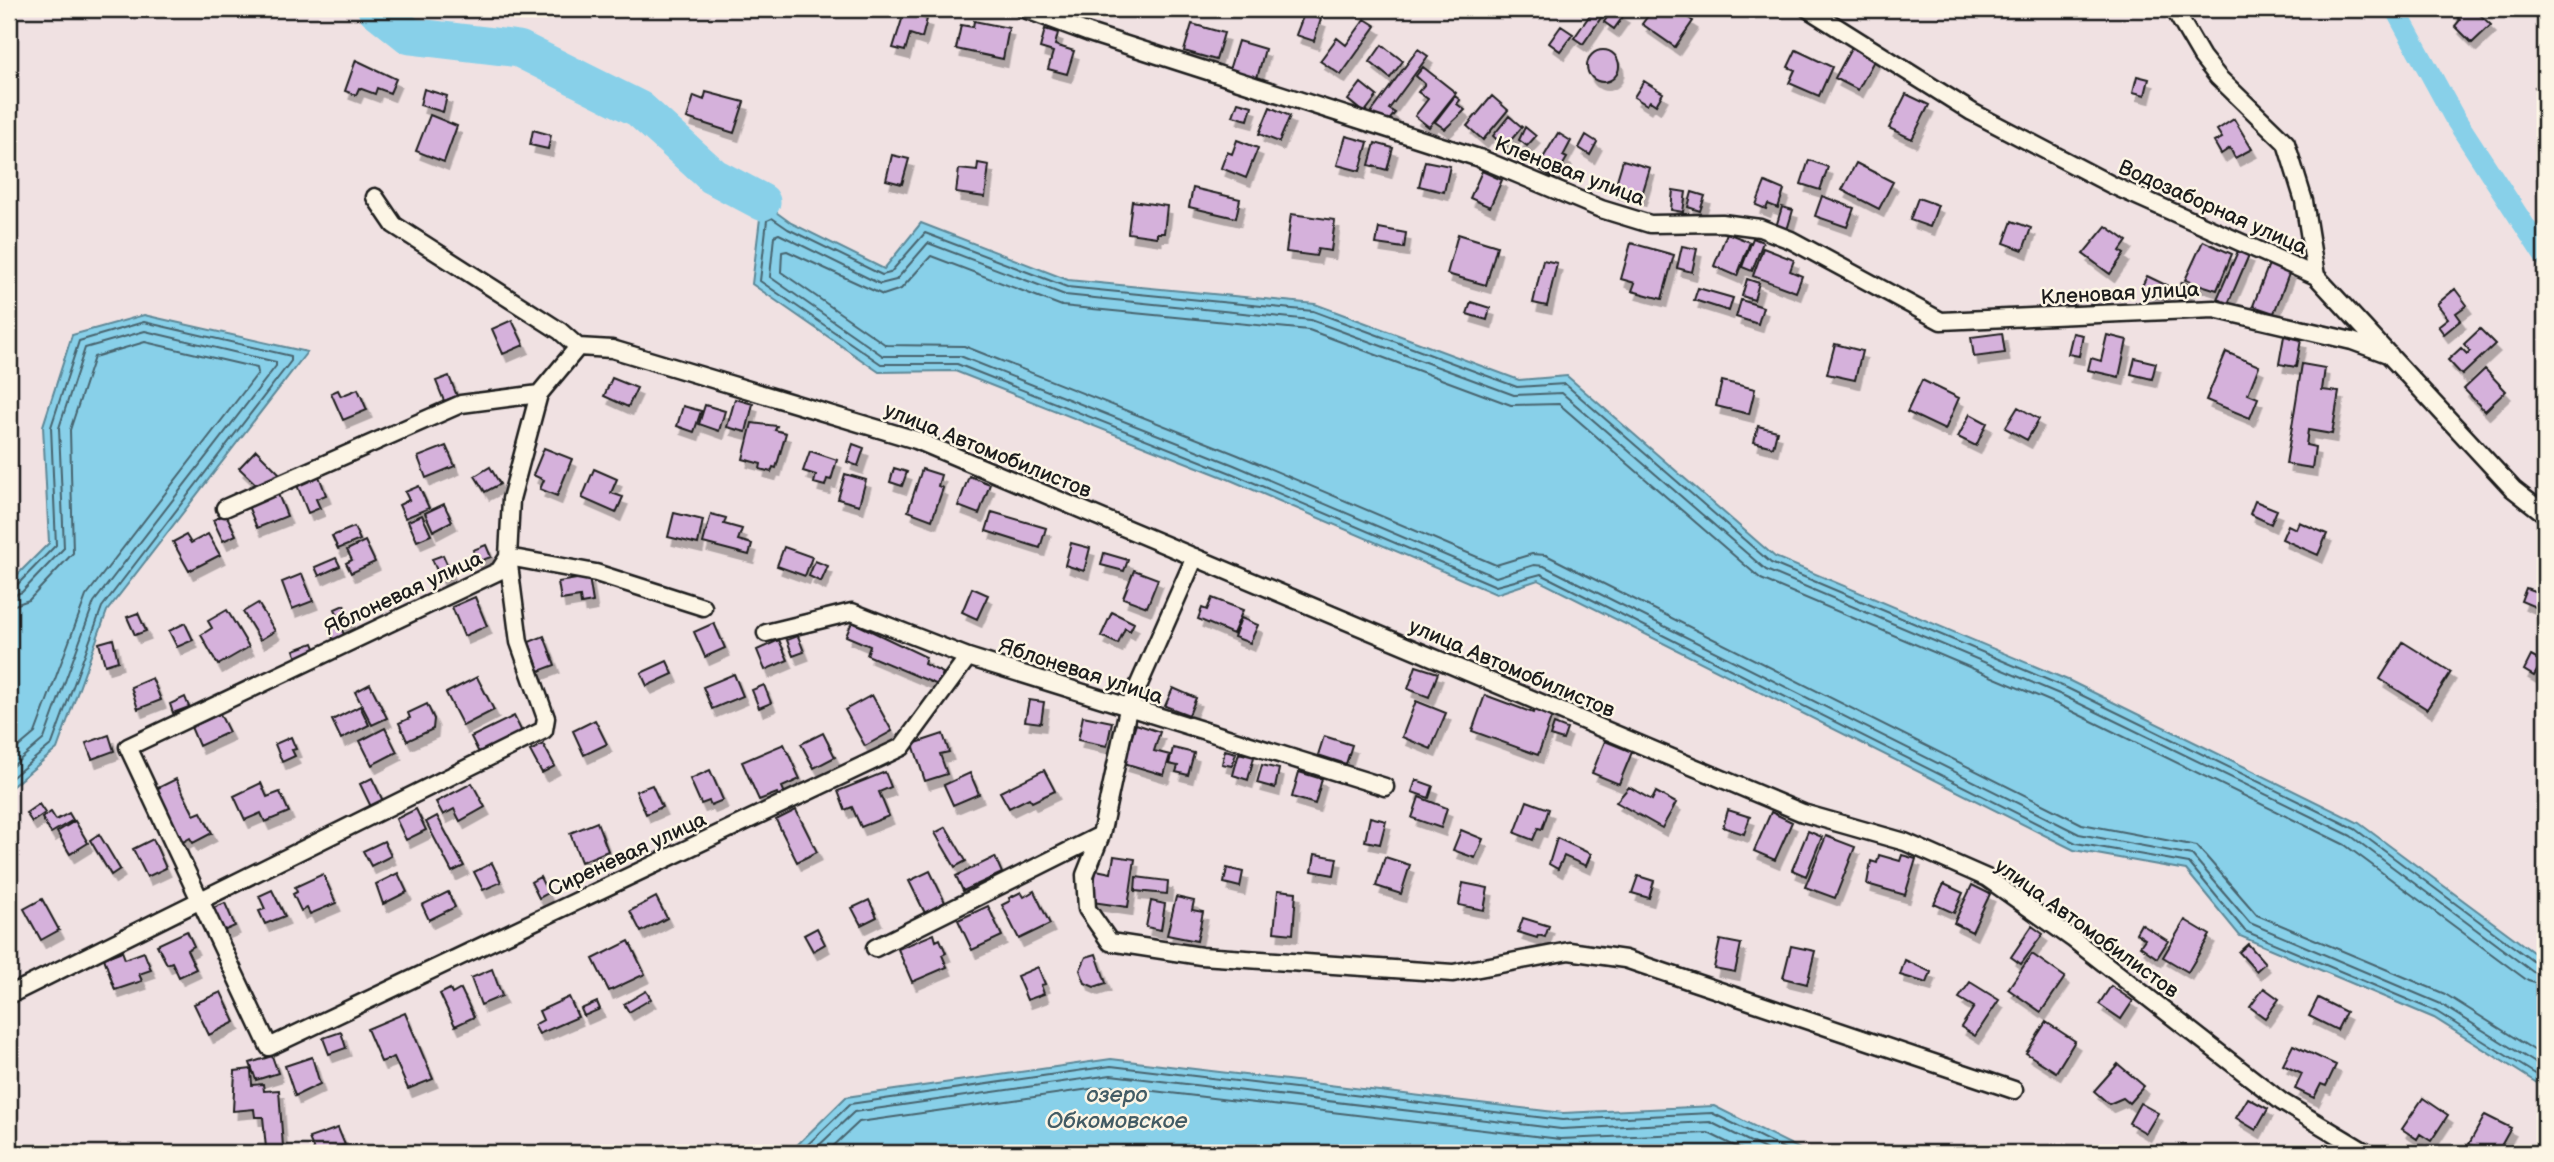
<svg xmlns="http://www.w3.org/2000/svg" width="2554" height="1162" viewBox="0 0 2554 1162" font-family="'Balsamiq Sans',sans-serif">
	<style>
		.water { fill: #88d0e9; stroke: #5d8897; stroke-width: 2 }
		.lines { fill: none; stroke-linecap: round; stroke-linejoin: round }
		.shore { stroke: #47646e; stroke-width: 2 }
		.canal { stroke: #88d0e9; stroke-width: 21 }
		.river { stroke: #88d0e9; stroke-width: 37 }
		.building { fill: #d5b1db; stroke: #1c1c1c; stroke-width: 2; filter: url(#shadow) }
		.street-casing { stroke: #1c1c1c; stroke-width: 21 }
		.street { stroke: #fcf5e5; stroke-width: 16 }
		.labels { text-anchor: middle; stroke-width: 5; stroke-linejoin: round; paint-order: stroke }
		.street-label { font-size: 21px; fill: #1c1c1c; stroke: #fcf5e5 }
		.water-label { font-size: 23px; font-style: italic; fill: #425b64; stroke: #fcf5e5 }
	</style>
	<defs>
		<filter id="shadow"><feDropShadow dx="4.5" dy="8" stdDeviation="0" flood-color="#0004"/></filter>
	</defs>
	<rect width="100%" height="100%" fill="#f0e1e2"/>
	<filter id="ink" filterUnits="userSpaceOnUse"><feTurbulence type="fractalNoise" baseFrequency=".0143" numOctaves="2"/><feDisplacementMap in="SourceGraphic" scale="14" xChannelSelector="R" yChannelSelector="G"/><feConvolveMatrix kernelMatrix="1 2 1 2 8 2 1 2 1" color-interpolation-filters="sRGB"/></filter>
	<g filter="url(#ink)">
		<!-- water -->
		<path class="water" d="M762 202 791 223 884 269 921 223 1068 280 1315 304 1519 380 1567 376 1775 557 2070 681 2359 823 2545 961V1088L2434 1018 2240 936 2186 870 2074 850 1538 580 1496 594 1228 479 955 371 879 372 752 284Z
			M144 315 307 352 107 611 57 749 9 789V583L49 543 43 426 72 335Z
			M1111 1059 1563 1113 1714 1106 1808 1153H789L846 1097Z"/>
		<g class="lines">
			<!-- shore -->
			<path class="shore" d="M9 588 16 586 56 545 51 427 79 341 144 322 291 356V361L102 607 52 744 9 780
				M9 597 22 592 64 548 59 428 85 348 145 331 276 362V366L94 602 44 739 9 769
				M9 607 29 600 73 553 70 430 94 357 145 342 257 368 258 373 86 596 35 733 9 755
				M2545 966 2538 965 2355 829 2067 688 1771 563 1565 384 1517 387 1313 311 1067 287 925 233 890 273 882 275 788 229 772 218 767 220 760 281 881 364H957L1231 473 1496 586 1541 574 2076 843 2189 863 2245 931 2437 1012 2545 1080
				M2545 975 2533 972 2351 836 2064 696 1766 570 1562 393 1514 395 1311 320 1065 295 928 243 896 280 880 284 779 234 774 236 770 277 883 356H960L1234 465 1496 577 1534 565 1544 566 2079 834 2192 855 2250 923 2441 1004 2545 1069
				M2545 986 2528 981 2345 845 2059 705 1761 579 1559 404 1511 405 1309 330 1062 306 931 256 901 289 883 295 787 251 782 252 781 272 886 345 964 346 1238 455 1496 565 1532 554 1546 555 2082 824 2197 846 2257 915 2445 994 2545 1057
				M799 1153 850 1104 1111 1066 1562 1120 1712 1113 1793 1153
				M811 1153 854 1112 1111 1075 1561 1129 1710 1122 1773 1153
				M826 1153 859 1122 1111 1086 1560 1139 1708 1133 1749 1153"/>
			<!-- canal -->
			<path class="canal" d="M2395 9 2454 117 2545 257"/>
			<!-- river -->
			<path class="river" d="M376 9 410 36 519 49 639 109 713 176 762 202"/>
		</g>
		<!-- building -->
		<path class="building" d="M1594 9H1607L1583 44 1574 38Z
			M1613 9 1624 15 1614 29 1604 22Z
			M1653 9H1675L1693 21 1675 47 1642 24Z
			M2457 9 2469 12 2474 9 2491 25 2472 43 2455 26 2460 20 2453 12Z
			M904 13 927 19 922 38 910 34 905 51 893 48Z
			M1304 14 1321 19 1314 41 1296 35Z
			M1365 19 1376 26 1341 75 1320 61 1337 38 1346 45Z
			M974 21 1009 28 1003 59 956 49 961 25 973 27Z
			M1192 24 1224 33 1216 60 1184 51Z
			M1561 26 1573 34 1560 51 1549 43Z
			M1045 29 1058 33 1055 45 1074 51 1067 74 1048 69 1053 52 1040 48Z
			M1238 41 1265 49 1257 78 1229 70Z
			M1382 45 1403 61 1390 78 1370 62Z
			M1853 45 1876 57 1858 90 1835 78Z
			M1418 49 1428 56 1389 109 1395 113 1386 124 1371 113Z
			M1587 66a16 16 0 1 1 32 0a16 16 0 1 1-32 0Z
			M1796 50 1832 67 1819 96 1789 83 1795 70 1788 67Z
			M356 60 396 79 390 93 377 88 375 94 359 88 356 95 345 91Z
			M1423 67 1456 93 1429 127 1415 116 1428 99 1418 92 1425 84 1416 76Z
			M2137 76 2149 79 2145 95 2133 92Z
			M2545 80V101L2535 87Z
			M1644 81 1663 93 1656 105 1650 101 1647 105 1634 97Z
			M1361 83 1377 96 1364 113 1348 100Z
			M424 89 447 96 443 112 420 105Z
			M706 92 744 102 734 133 687 118 694 96 704 100Z
			M1906 94 1929 105 1912 139 1889 128Z
			M1455 96 1460 100 1457 104 1465 110 1445 129 1435 122Z
			M1492 96 1508 110 1483 140 1467 126Z
			M1238 102 1252 106 1248 120 1233 116Z
			M1270 107 1290 116 1279 142 1259 134Z
			M430 115 457 126 444 162 416 151Z
			M1509 116 1522 127 1505 147 1493 136Z
			M2234 119 2252 149 2235 158 2230 148 2221 154 2214 142 2222 138 2217 130Z
			M1525 127 1536 136 1527 146 1519 140Z
			M533 130 551 135 548 149 530 145Z
			M1558 133 1571 141 1563 156 1567 158 1555 178 1537 168Z
			M1586 135 1597 142 1590 155 1579 148Z
			M1346 136 1368 142 1360 171 1337 165Z
			M1237 140 1258 148 1246 178 1221 168 1227 152 1232 154Z
			M1375 143 1393 148 1387 170 1369 165Z
			M892 155 909 159 902 184 886 180Z
			M1623 160 1650 168 1641 198 1614 190Z
			M1809 160 1828 167 1820 190 1801 184Z
			M1425 161 1450 166 1444 192 1419 186Z
			M978 163 989 165 985 197 956 193 959 169 977 171Z
			M1856 163 1893 182 1879 209 1842 190Z
			M1482 171 1502 180 1490 207 1470 198Z
			M1765 182 1784 190 1778 208 1768 204 1766 209 1756 205Z
			M1193 188 1240 199 1236 218 1189 207Z
			M1673 190 1686 192 1683 212 1671 210Z
			M1692 192 1705 196 1700 211 1688 207Z
			M1822 196 1854 208 1847 227 1815 216Z
			M1918 198 1938 205 1930 227 1910 220Z
			M1132 201 1167 206 1164 233H1157V237L1128 233Z
			M1782 207 1793 210 1787 230 1776 227Z
			M1291 214 1335 220 1331 251 1318 249 1316 256 1286 252Z
			M2012 221 2031 228 2023 250 2004 243Z
			M2106 226 2127 241 2120 251 2124 254 2110 274 2083 254Z
			M1379 228 1406 233 1404 248 1376 244Z
			M1727 233 1750 242 1737 276 1714 266Z
			M1458 234 1497 246 1486 285 1447 274Z
			M1753 238 1763 242 1752 271 1742 267Z
			M2203 241 2232 254 2217 290 2185 280Z
			M1631 243 1674 255 1662 299 1632 291 1635 283 1621 279Z
			M1682 246 1697 249 1692 272 1677 268Z
			M1763 248 1794 260 1790 271 1802 276 1796 292 1753 276Z
			M2238 251 2249 255 2228 304 2217 299Z
			M1543 260 1557 263 1547 306 1533 303Z
			M2269 264 2290 271 2274 313 2253 306Z
			M2147 276 2170 287 2165 299 2141 288Z
			M1747 279 1759 283 1754 300 1742 296Z
			M2182 282 2190 285 2183 301 2175 297Z
			M1698 288 1733 298 1729 311 1694 300Z
			M2455 289 2467 305 2456 313 2461 320 2444 334 2438 326 2448 318 2437 304Z
			M2056 298H2073V309H2056Z
			M1741 300 1763 307 1758 324 1736 317Z
			M1471 302 1490 308 1487 320 1467 314Z
			M512 320 524 345 503 354 492 329Z
			M2480 329 2495 344 2462 375 2448 360 2461 348 2467 354 2470 351 2464 344Z
			M2002 333 2005 353 1974 357 1971 337Z
			M2073 333 2083 335 2079 356 2068 354Z
			M2107 335 2127 340 2119 377 2088 370 2091 358 2101 361Z
			M2284 336 2301 340 2296 367 2279 364Z
			M1835 344 1862 351 1855 380 1827 374Z
			M2226 352 2259 366 2248 394 2258 398 2250 418 2206 400Z
			M2135 358 2156 363 2152 379 2131 374Z
			M2302 364 2325 368 2322 390 2339 392 2332 434 2308 430 2306 445 2315 447 2312 468 2286 464Z
			M2485 369 2506 391 2485 411 2464 389Z
			M449 376 457 396 444 401 436 381Z
			M612 378 637 388 628 407 604 396Z
			M1922 380 1959 398 1945 430 1907 412Z
			M1722 381 1755 389 1749 414 1716 406Z
			M358 389 367 410 343 420 331 393 338 390 341 396Z
			M735 399 753 404 746 432 727 427Z
			M705 405 725 411 719 431 699 424Z
			M683 406 701 411 694 432 677 426Z
			M2018 407 2039 419 2027 440 2005 428Z
			M1970 414 1987 423 1976 446 1958 437Z
			M752 423 777 426 775 430 786 433 776 468 773 467 771 472 760 469 761 464 743 459Z
			M1758 426 1777 431 1773 447 1754 442Z
			M853 444 864 448 858 466 847 462Z
			M446 446 455 466 426 478 418 457Z
			M544 448 572 459 557 496 540 489 544 480 533 475Z
			M256 450 280 474 261 489 239 468Z
			M810 451 837 460 831 480 827 479 825 486 814 483 816 475 803 471Z
			M490 467 500 484 485 492 475 476Z
			M894 468 907 472 902 486 890 482Z
			M594 469 617 479 611 493 623 497 616 513 582 498Z
			M922 469 941 475 938 486 943 488 932 520 908 511Z
			M845 474 866 480 859 505 838 499Z
			M319 476 326 495 316 499 320 508 308 513 297 485Z
			M969 476 990 484 979 514 958 506Z
			M419 486 429 508 405 518 399 505 409 500 405 492Z
			M278 494 287 516 257 528 248 506Z
			M2255 501 2277 510 2271 524 2250 514Z
			M444 504 452 521 433 531 425 513Z
			M992 512 1046 528 1040 548 986 531Z
			M674 513 703 520 698 544 668 537Z
			M226 514 236 535 223 541 213 520Z
			M711 514 726 518 724 524 742 529 738 540 752 544 749 555 703 543Z
			M422 515 431 535 417 541 408 521Z
			M2299 522 2327 534 2318 555 2282 539 2288 525 2296 529Z
			M354 527 360 540 338 549 332 536Z
			M208 534 220 555 189 571 173 542 186 535 191 543Z
			M365 541 375 562 351 573 346 563 352 560 347 550Z
			M1071 543 1090 548 1084 571 1065 565Z
			M486 545 491 557 477 562 473 550Z
			M784 547 812 557 805 576 777 566Z
			M1104 553 1128 560 1124 571 1101 565Z
			M443 555 452 575 441 580 432 559Z
			M336 558 340 566 319 576 315 567Z
			M815 561 828 566 821 582 809 576Z
			M1134 570 1158 579 1147 607 1123 598Z
			M302 574 313 601 292 609 282 582Z
			M589 577 593 602 581 604 580 597 561 600 558 582Z
			M972 588 988 595 977 619 962 612Z
			M2526 588 2545 595V611L2521 601Z
			M475 597 487 626 464 636 452 607Z
			M1212 598 1243 610 1233 634 1198 619 1202 608 1207 610Z
			M258 603 275 631 260 640 243 612Z
			M344 605 351 621 342 625 335 609Z
			M227 610 249 647 218 665 201 635 212 628 208 621Z
			M1112 612 1134 623 1130 631 1125 628 1118 644 1101 636Z
			M138 613 146 631 135 635 127 617Z
			M1241 618 1258 625 1250 643 1234 637Z
			M852 622 926 657 924 664 943 673 938 685 867 655 870 646 846 636Z
			M185 623 193 640 177 647 169 631Z
			M714 623 725 648 705 657 694 632Z
			M340 625 346 639 335 644 329 629Z
			M544 636 555 665 539 671 529 642Z
			M798 636 804 652 793 656 787 640Z
			M113 639 118 661 105 665 99 643Z
			M779 640 788 660 765 670 757 650Z
			M2403 642 2451 672 2427 709 2380 679Z
			M313 643 317 653 298 661 294 650Z
			M2531 656 2542 662 2534 676 2524 670Z
			M667 661 673 674 647 686 641 673Z
			M1416 666 1438 673 1429 697 1408 689Z
			M734 674 743 696 712 709 703 687Z
			M477 677 494 710 463 726 446 693Z
			M152 678 161 700 138 709 131 687Z
			M370 684 387 718 372 725 355 692Z
			M764 685 771 703 759 708 752 690Z
			M1173 688 1196 698 1189 715 1165 706Z
			M872 695 892 731 865 746 845 710Z
			M1485 695 1533 713 1535 707 1553 713 1538 755 1472 731Z
			M185 697 189 707 173 713 170 704Z
			M1029 700 1044 702 1041 723 1025 721Z
			M1416 701 1446 713 1431 749 1402 737Z
			M427 704 434 719 433 729 407 741 399 723 410 718 408 713Z
			M360 706 369 725 341 739 332 720Z
			M220 714 229 732 199 746 191 727Z
			M514 716 522 732 479 753 471 737Z
			M1083 716 1112 722 1107 746 1078 740Z
			M595 720 607 744 584 755 573 731Z
			M1136 724 1160 732 1154 751 1170 755 1164 775 1124 763Z
			M1554 724 1567 729 1563 740 1550 736Z
			M385 728 397 752 372 765 360 741Z
			M823 733 835 757 814 768 801 744Z
			M943 734 949 752 940 754 947 774 925 781 913 744Z
			M109 735 114 751 92 759 86 743Z
			M1324 736 1352 745 1346 764 1318 755Z
			M291 737 296 749 292 750 295 756 282 762 275 744Z
			M1605 741 1632 752 1619 784 1592 773Z
			M543 744 555 766 542 773 530 751Z
			M784 744 800 779 782 787 787 798 780 801 777 793 759 800 742 762Z
			M1173 748 1194 753 1188 775 1176 772 1178 766 1169 764Z
			M1225 750 1236 753 1232 766 1222 764Z
			M1239 753 1254 757 1248 780 1233 775Z
			M1262 765 1279 769 1275 788 1257 783Z
			M710 770 723 800 711 805 709 801 701 804 690 779Z
			M1044 770 1055 791 1032 802 1029 798 1009 808 1000 792Z
			M885 772 891 787 879 792 889 816 861 827 852 807 845 810 838 791Z
			M1299 772 1322 779 1315 804 1292 797Z
			M970 773 979 794 953 805 944 785Z
			M372 778 384 803 372 809 360 784Z
			M176 779 194 815 201 812 212 833 193 843 190 838 181 843 154 790Z
			M1416 780 1433 786 1429 798 1412 792Z
			M261 783 267 797 280 792 289 812 265 822 261 813 245 820 234 796Z
			M472 783 485 807 460 821 454 809 443 815 436 802Z
			M652 785 662 807 646 814 636 791Z
			M1629 787 1652 800 1656 792 1676 803 1662 828 1616 802Z
			M1419 797 1447 808 1441 828 1412 818Z
			M1527 801 1549 809 1542 829 1538 828 1533 840 1515 833Z
			M39 804 45 813 32 822 26 813Z
			M416 809 426 830 406 840 396 819Z
			M796 810 817 852 797 862 776 820Z
			M1728 810 1750 817 1744 834 1723 827Z
			M51 812 56 820 69 813 73 820 51 833 42 818Z
			M1771 812 1792 822 1775 860 1754 851Z
			M437 816 464 866 452 872 426 822Z
			M1370 817 1386 821 1380 844 1365 841Z
			M75 821 88 843 70 854 57 832Z
			M597 822 608 851 581 862 570 833Z
			M946 827 966 861 955 867 935 833Z
			M1461 830 1483 839 1475 858 1453 850Z
			M1808 831 1822 837 1806 876 1792 870Z
			M99 834 120 869 111 875 90 840Z
			M1826 836 1855 847 1835 898 1805 887Z
			M1557 838 1591 854 1586 866 1564 856 1558 869 1549 864Z
			M153 839 166 868 147 877 133 849Z
			M384 841 391 856 371 866 363 851Z
			M1315 854 1337 858 1334 875 1312 871Z
			M1879 855 1900 861 1902 855 1916 859 1905 895 1867 884 1871 861 1877 863Z
			M1114 856 1135 859 1128 907 1092 902 1096 870 1111 873Z
			M995 857 1002 873 963 891 956 876Z
			M1385 857 1410 865 1401 894 1376 886Z
			M492 863 501 882 483 890 474 872Z
			M1227 868 1243 872 1240 887 1224 883Z
			M930 871 945 902 925 913 909 881Z
			M398 873 407 892 383 904 376 884Z
			M323 874 336 903 310 914 307 908 301 911 293 894 297 892 295 887Z
			M1638 876 1654 881 1649 898 1632 893Z
			M540 877 548 893 539 898 531 882Z
			M1136 877 1168 881 1167 894 1135 891Z
			M1463 883 1488 888 1484 910 1459 905Z
			M1944 884 1963 893 1954 913 1934 904Z
			M1972 885 1990 894 1972 932 1954 923Z
			M272 890 285 916 265 924 259 911 265 909 259 896Z
			M1278 890 1296 892 1293 934 1274 932Z
			M1034 891 1050 924 1019 939 1002 905 1010 901 1009 898 1021 892 1024 897Z
			M448 892 455 907 429 920 422 905Z
			M656 897 667 918 641 932 630 911Z
			M1176 897 1194 901 1192 910 1203 912 1197 941 1167 935Z
			M42 899 59 930 41 940 24 909Z
			M869 900 877 917 861 925 852 908Z
			M1151 901 1165 904 1161 930 1146 927Z
			M225 903 235 926 219 933 208 910Z
			M988 906 1002 936 972 950 958 920Z
			M1523 918 1549 926 1545 937 1538 935 1537 938 1518 932Z
			M2185 920 2210 935 2188 972 2163 957Z
			M2141 924 2168 941 2157 958 2140 946 2145 939 2136 933Z
			M2032 926 2043 934 2021 964 2011 957Z
			M817 928 825 944 813 951 804 935Z
			M187 931 194 946 187 950 196 969 179 977 172 962 167 964 157 945Z
			M934 934 936 941 940 939 946 953 942 955 947 967 912 982 898 949Z
			M1720 940 1741 944 1735 972 1714 968Z
			M629 941 645 974 609 991 593 959Z
			M2248 944 2265 963 2256 971 2239 952Z
			M1791 946 1815 951 1807 984 1783 978Z
			M122 951 125 959 144 952 151 970 139 974 142 981 115 990 104 958Z
			M1096 954 1106 983 1094 987 1085 983 1080 970 1086 957Z
			M2032 954 2065 977 2041 1012 2008 989Z
			M1905 960 1931 972 1927 983 1900 975Z
			M1038 967 1045 984 1041 985 1044 994 1027 1000 1017 976Z
			M492 969 502 996 481 1005 471 978Z
			M1970 982 1999 1000 1975 1036 1961 1027 1974 1007 1959 998Z
			M2111 986 2133 1001 2121 1019 2099 1004Z
			M2264 988 2279 999 2265 1018 2250 1007Z
			M450 989 452 994 461 989 474 1017 455 1026 440 994Z
			M646 991 651 999 629 1012 624 1004Z
			M221 992 235 1022 209 1035 194 1004Z
			M569 997 578 1017 539 1034 534 1025 543 1020 539 1011Z
			M2318 998 2346 1012 2337 1030 2309 1016Z
			M597 1002 600 1009 584 1016 581 1009Z
			M405 1013 433 1079 408 1089 394 1057 381 1062 367 1029Z
			M2046 1022 2075 1041 2056 1072 2026 1053Z
			M341 1032 346 1048 329 1054 323 1038Z
			M2293 1045 2336 1065 2326 1086 2321 1084 2314 1098 2295 1089 2302 1074 2283 1065Z
			M272 1056 278 1073 256 1080 250 1063Z
			M312 1057 320 1084 295 1096 285 1066Z
			M2118 1064 2144 1086 2129 1103 2123 1098 2109 1104 2094 1091Z
			M251 1069 252 1085 263 1084 264 1091 279 1090 283 1147 266 1148 263 1117H255L254 1109 233 1111 235 1071Z
			M2248 1098 2268 1109 2256 1130 2236 1118Z
			M2423 1098 2448 1115 2431 1141 2420 1134 2417 1139 2402 1129Z
			M2140 1103 2158 1113 2146 1133 2129 1123Z
			M2485 1115 2511 1128 2497 1153H2487L2469 1144Z
			M338 1128 345 1145 315 1153 309 1138Z"/>
		<g class="lines">
			<defs>
				<path id="street" d="M1024 9 1089 33 1479 158 1601 209 1650 224 1722 223 1760 228 1791 240 1941 321 2214 309 2352 341 2390 355
					M1808 9 1972 112 2112 185 2316 276 2513 489 2545 514
					M2174 9 2202 57 2218 77 2286 143 2304 201 2316 276
					M375 197 394 225 560 331 578 347
					M578 347 612 349 916 440 1803 813 1905 842 1987 878 2073 939 2282 1102 2367 1153
					M225 508 461 404 539 394
					M1195 557 1128 709 1101 835 1085 875 1087 909 1110 942 1201 956 1453 973 1569 951 1625 959 2014 1090
					M703 607 596 573 508 557 499 571 128 747 269 1047 902 747 968 657
					M766 633 852 612 968 657 1385 787
					M875 948 1101 835
					M9 995 544 730 546 718 519 642 508 557 511 499 539 394 578 347"/>
			</defs>
			<!-- street casing -->
			<use href="#street" class="street-casing"/>
			<!-- street -->
			<use href="#street" class="street"/>
		</g>
	</g>
	<g class="labels">
		<!-- street labels -->
		<g class="street-label">
			<text transform="translate(1570 171) rotate(21)" y="7">Кленовая улица</text>
			<text transform="translate(2213 207) rotate(24)" y="7">Водозаборная улица</text>
			<text transform="translate(2120 293) rotate(-3)" y="7">Кленовая улица</text>
			<text transform="translate(988 450) rotate(22)" y="7">улица Автомобилистов</text>
			<text transform="translate(403 593) rotate(-25)" y="7">Яблоневая улица</text>
			<text transform="translate(1512 668) rotate(23)" y="7">улица Автомобилистов</text>
			<text transform="translate(1081 671) rotate(18)" y="7">Яблоневая улица</text>
			<text transform="translate(627 854) rotate(-25)" y="7">Сиреневая улица</text>
			<text transform="translate(2087 928) rotate(36)" y="7">улица Автомобилистов</text>
		</g>
		<!-- water labels -->
		<g class="water-label">
			<text x="1117" y="1102">озеро<tspan x="1117" dy="26">Обкомовское</tspan></text>
		</g>
	</g>
	<!-- margin -->
	<rect width="2554" height="1162" fill="none" stroke="#fcf5e5" stroke-width="35"/>
	<rect x="18" y="18" width="2519" height="1127" fill="none" stroke="#1c1c1c" stroke-width="2.5" filter="url(#ink)"/>
</svg>
